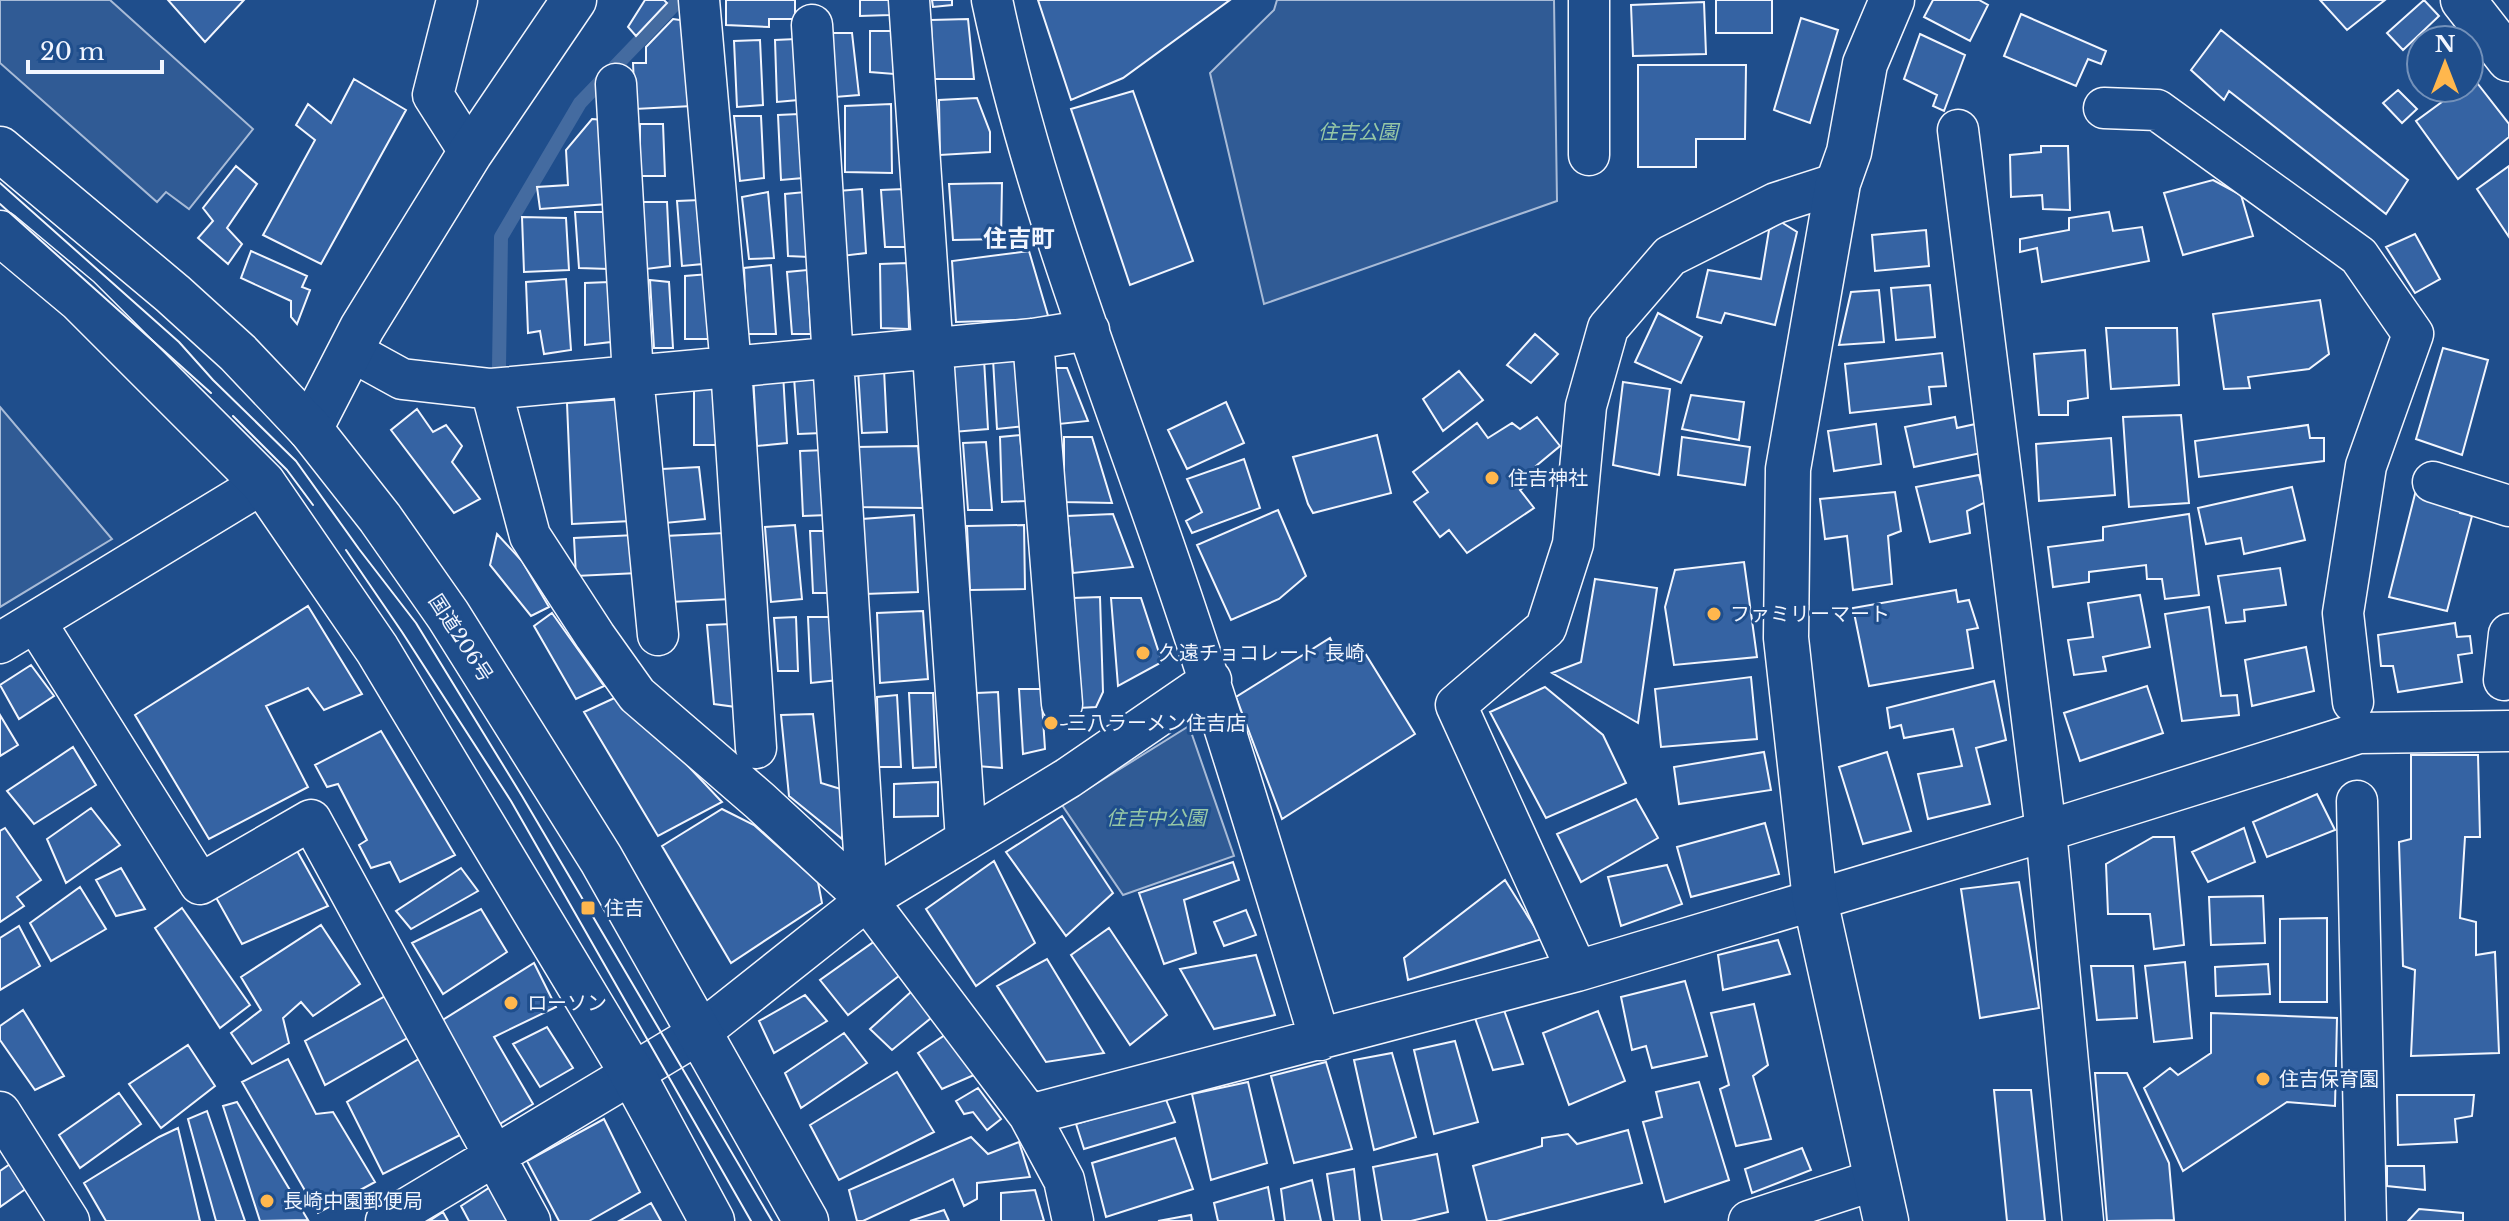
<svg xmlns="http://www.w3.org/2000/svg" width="2509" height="1221" viewBox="0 0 2509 1221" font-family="'Libre Baskerville','Noto Sans JP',serif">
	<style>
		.built { fill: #305b95; stroke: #a8bbd7; stroke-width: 2 }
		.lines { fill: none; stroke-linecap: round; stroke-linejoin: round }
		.stream { stroke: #446ba0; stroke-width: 14 }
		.building { fill: #3563a3; stroke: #f2f6ff; stroke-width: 2 }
		.minor-casing { stroke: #f2f6ff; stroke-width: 43 }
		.tertiary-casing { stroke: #f2f6ff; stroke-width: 47 }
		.trunk-casing { stroke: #f2f6ff; stroke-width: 47 }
		.minor { stroke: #1f4e8c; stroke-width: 40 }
		.tertiary { stroke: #1f4e8c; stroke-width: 44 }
		.trunk { stroke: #1f4e8c; stroke-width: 44 }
		.tram { stroke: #f2f6ff; stroke-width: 2 }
		.poi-dot { fill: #ffb74d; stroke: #1f4e8c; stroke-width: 3 }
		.labels { text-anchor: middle; stroke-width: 6; stroke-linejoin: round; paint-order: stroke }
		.park-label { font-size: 20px; font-style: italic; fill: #97c8a6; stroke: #1f4e8c }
		.poi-label { font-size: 20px; fill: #f2f6ff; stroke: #1f4e8c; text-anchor: start }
		.street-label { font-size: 20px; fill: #f2f6ff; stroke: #1f4e8c }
		.quarter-label { font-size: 24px; font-weight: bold; fill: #f2f6ff; stroke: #1f4e8c }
	</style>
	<rect width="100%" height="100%" fill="#1f4e8c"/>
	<!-- built -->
	<path class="built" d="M0 0H110L253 129 189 209 166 192 157 202 0 63Z
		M1277 0H1554L1557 201 1264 304 1210 73 1274 10Z
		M0 407 112 539 0 607Z
		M1189 726 1234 856 1123 895 1062 805Z"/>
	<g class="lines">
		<!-- stream -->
		<path class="stream" d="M499 367 501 237 580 103 679 0"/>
	</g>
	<!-- building -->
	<path class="building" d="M168 0H244L205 42Z
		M645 0H664L667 3 636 36 628 27Z
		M726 0H795V19H769V27L726 25Z
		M860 0H890V15L860 16Z
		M932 0H952V5L933 7Z
		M1038 0H1230L1123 78 1071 100Z
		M1716 0H1772V33H1716Z
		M1933 0H1979L1988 5 1970 41 1924 17Z
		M2320 0H2385L2347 30Z
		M2424 0 2439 16 2403 50 2387 33Z
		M1704 2 1706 54 1633 56 1631 5Z
		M2021 14 2106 51 2101 64 2088 59 2076 86 2004 56Z
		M1801 18 1838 30 1810 123 1774 110Z
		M673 19 687 21 692 106 635 109 633 63H646V47Z
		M968 19 974 79H933L931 20Z
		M2221 30 2408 180 2386 214 2229 91 2224 100 2191 70Z
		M870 31H893L894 74 870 72Z
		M2443 31 2450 40H2432Z
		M830 33H852L859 95 835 97Z
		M1920 34 1965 55 1944 111 1933 106 1937 95 1904 79Z
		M796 39 798 100 777 102 775 40Z
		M760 40 763 105 737 107 734 41Z
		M1638 65H1746L1745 139H1696V167H1638Z
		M354 79 406 110 321 264 263 235 315 140 296 125 308 104 331 123Z
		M2474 79 2509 124V137L2458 179 2416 121 2461 88H2469V82Z
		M2398 90 2417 109 2402 123 2383 103Z
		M1133 91 1193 261 1130 285 1071 109Z
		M977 98 990 132V152L940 155 939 100Z
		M891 104 892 173 845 172V106Z
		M799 114 803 178 781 180 778 115Z
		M734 116H761L764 178 740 181Z
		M592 119 604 120 608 204 540 209 537 187 568 185 566 150Z
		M640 124H663L665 176H640Z
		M2041 146H2068L2070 210 2043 209 2042 195 2011 197 2010 155 2041 152Z
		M236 166 257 184 227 228 242 244 228 264 198 238 213 221 203 208Z
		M2509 166V237L2477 189Z
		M2213 180 2241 195 2253 236 2183 255 2164 193Z
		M1002 183 1001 239 953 240 949 184Z
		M862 189 866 253 842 256 838 191Z
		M904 189 907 247H885L881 190Z
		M768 192 774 258 749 259 742 197Z
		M805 192 809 257 788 256 785 194Z
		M700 200 703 264 682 266 677 201Z
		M642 202H667L670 266 646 269Z
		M575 212H606L609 269 579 268Z
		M2109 212 2113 231 2142 227 2149 261 2042 282 2037 248 2020 252V239L2069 230V218Z
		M522 217 566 218 569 270 524 272Z
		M1781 222 1797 232 1775 325 1725 313 1721 323 1697 317 1708 270 1761 279 1769 230Z
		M1926 230 1929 266 1875 271 1872 235Z
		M2415 234 2440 279 2415 293 2386 247Z
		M251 251 307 276 302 287 310 290 297 324 291 317V301L241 278Z
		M1029 251 1049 319 956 322 952 261Z
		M907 263 909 329 881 328 880 264Z
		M771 265 776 334H747L744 268Z
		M807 270 811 334H792L787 272Z
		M709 274 710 339H685V276Z
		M566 279 571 350 544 354 540 331 528 333 526 282Z
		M650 280 669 282 673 348H654Z
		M609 282 611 342 585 345V283Z
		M1930 285 1935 337 1896 340 1891 288Z
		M1879 290 1884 342 1839 345 1851 292Z
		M2320 300 2329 354 2309 369 2248 377 2250 388 2224 389 2213 314Z
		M1658 313 1702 337 1681 383 1635 362Z
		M2106 328H2177L2179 385 2111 389Z
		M1535 334 1558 354 1531 383 1507 365Z
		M2443 348 2488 360 2462 455 2416 439Z
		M2085 350 2088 398 2068 401V415H2039L2034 354Z
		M1942 353 1946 386 1929 387 1931 404 1850 413 1845 364Z
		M1020 358 1025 426 997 429 993 359Z
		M984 359 988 429 953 432 949 360Z
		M1054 368H1067L1088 421 1059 424Z
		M884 369 887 432 862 433 858 370Z
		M1459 371 1483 400 1443 431 1423 399Z
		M783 373 787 443 757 446 753 374Z
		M818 374 822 433 798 434 794 377Z
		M719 382 722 445H694V383Z
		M1623 382 1670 389 1659 475 1613 465Z
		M1691 395 1744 402 1739 440 1682 429Z
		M625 399 631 521 572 524 567 403Z
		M1226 402 1244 443 1187 469 1168 430Z
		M417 409 433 432 446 425 462 446 452 462 480 499 454 513 391 430Z
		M2181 415 2189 503 2129 507 2123 417Z
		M1537 417 1560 446 1536 466 1542 475 1520 490 1534 508 1467 553 1449 530 1440 537 1414 502 1428 492 1413 472 1477 423 1488 438 1512 423 1520 429Z
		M1955 417 1957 428 1980 423 1986 452 1914 467 1905 427Z
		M1876 424 1881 464 1834 471 1828 431Z
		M2308 425 2310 438H2324V461L2199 477 2195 441Z
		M1020 435 1026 501 1002 502 1000 437Z
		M1377 435 1391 493 1313 513 1308 504 1293 457Z
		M1064 437H1092L1112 503 1064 502Z
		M1682 437 1750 447 1745 485 1678 475Z
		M2111 438 2115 495 2039 501 2036 444Z
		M986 442 992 510H968L963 443Z
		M918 446 923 508 857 507 855 447Z
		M827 450 828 515 803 516 800 451Z
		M1244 459 1260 508 1192 533 1186 521 1202 512 1187 479Z
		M699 467 705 519 665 523 662 469Z
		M1979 475 1986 502 1967 511 1970 533 1930 542 1916 487Z
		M2292 487 2305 540 2244 554 2241 538 2206 544 2198 508Z
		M2416 490 2462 504 2460 513 2472 516 2447 611 2389 597Z
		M1895 492 1901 531 1888 536 1892 584 1853 590 1847 536 1825 539 1820 499Z
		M1278 510 1306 576 1279 599 1231 620 1197 545Z
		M1113 514 1133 567 1073 573 1067 516Z
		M2189 514 2199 595 2165 599 2162 579H2147L2146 565 2089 572V582L2053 587 2048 547 2103 540V527Z
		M914 515 918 592 865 594 862 519Z
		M795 525 802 599 771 602 765 527Z
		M1024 525 1025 589 970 590 967 526Z
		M810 531H829L833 593H813Z
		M724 533 731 599 670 602 665 536Z
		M497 534 522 561 549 607 531 616 490 565Z
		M635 535 638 573 576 576 574 538Z
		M1744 562 1757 657 1674 665 1665 607 1675 570Z
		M2280 568 2286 605 2244 610 2245 621 2226 623 2218 576Z
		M1595 579 1657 588 1638 723 1552 673 1581 662Z
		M1956 590 1958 602 1969 600 1978 628 1967 630 1973 668 1869 686 1853 608Z
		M2140 595 2150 647 2103 657 2106 671 2074 675 2068 640 2093 637 2088 603Z
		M1100 597 1103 692 1096 707 1079 708 1073 598Z
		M1111 598H1141L1162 662 1118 686Z
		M308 606 362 694 324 710 308 688 266 706 308 787 209 839 135 715Z
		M2209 607 2221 696 2237 695 2239 715 2182 721 2165 614Z
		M923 611 928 679 880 683 877 613Z
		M552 613 604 686 576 699 534 626Z
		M796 617 798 671H778L774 618Z
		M808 617H835L838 680 811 683Z
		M2455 623 2457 637 2470 636 2472 653 2458 655 2462 682 2398 692 2393 666H2381L2378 635Z
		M731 624 736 707 714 704 707 625Z
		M1330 638 1341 661 1360 645 1415 734 1282 819 1236 697Z
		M2306 647 2314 691 2252 706 2245 660Z
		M31 665 54 696 19 719 0 685Z
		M1751 677 1757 739 1661 747 1655 689Z
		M1994 681 2006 740 1976 748 1990 804 1928 819 1918 774 1962 766 1953 729 1904 738 1901 725 1890 728 1887 708Z
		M2147 686 2163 733 2080 761 2064 713Z
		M1545 687 1603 735 1626 783 1546 818 1490 712Z
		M1019 689H1041L1045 749 1023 754Z
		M998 692 1002 768 977 766V693Z
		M909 693H933L936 767 913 768Z
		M621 695 722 802 658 836 584 712Z
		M897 695 901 767H879L877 697Z
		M813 714 821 783 844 790 842 839 789 796 781 715Z
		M0 715 18 745 0 756Z
		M381 731 455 855 400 882 390 862 371 868 359 845 367 840 338 784 327 787 315 765Z
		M73 747 96 785 34 824 7 791Z
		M1764 752 1771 790 1679 804 1674 767Z
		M1887 752 1911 831 1863 844 1839 767Z
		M2411 755H2478L2480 837H2465L2460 918 2476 922V955L2495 952 2499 1053 2411 1056 2415 970 2403 966 2399 842 2411 839Z
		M938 782V816L894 817V784Z
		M2317 794 2335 830 2267 857 2253 822Z
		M1636 799 1658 838 1581 882 1557 834Z
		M91 808 120 845 66 883 47 839Z
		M722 809 754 825 818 882 822 903 731 963 662 846Z
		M1062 816 1113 893 1066 936 1006 852Z
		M1765 823 1779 874 1691 897 1677 847Z
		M5 828 41 880 17 897 24 906 0 922V831Z
		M2244 828 2255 862 2208 882 2192 852Z
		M2153 837H2174L2184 945 2154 949 2150 914H2108L2106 864Z
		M296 849 328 906 242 944 214 894Z
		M994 861 1035 943 976 986 926 909Z
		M1233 862 1239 880 1184 900 1196 953 1164 964 1139 893Z
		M1667 865 1682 904 1621 926 1608 877Z
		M121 868 145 909 116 916 96 880Z
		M461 868 478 891 411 929 396 911Z
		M1505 880 1542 939 1408 980 1404 958Z
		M2019 882 2039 1008 1980 1018 1961 889Z
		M80 887 106 929 51 961 30 923Z
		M2263 896 2265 943 2211 945 2209 897Z
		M182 908 250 1005 220 1028 155 928Z
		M481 909 507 952 443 994 412 943Z
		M1246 910 1256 935 1224 946 1214 922Z
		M2327 918V1002H2280V919Z
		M321 925 360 984 313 1016 301 1002 283 1018 289 1043 252 1064 231 1033 261 1010 241 977Z
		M19 926 40 966 0 990V938Z
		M1109 928 1167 1015 1130 1045 1071 955Z
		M882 936 904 972 848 1015 820 980Z
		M1778 940 1790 974 1723 990 1718 955Z
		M1256 955 1275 1015 1214 1029 1180 969Z
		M1047 959 1104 1053 1046 1062 997 986Z
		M2185 962 2192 1038 2154 1042 2145 966Z
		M534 963 556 1007 494 1037 533 1104 498 1125 441 1021Z
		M2268 964 2270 994 2216 996 2215 967Z
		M2091 966H2133L2137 1018 2097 1020Z
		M1685 981 1707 1056 1652 1068 1646 1046 1632 1050 1621 997Z
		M912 991 931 1018 892 1050 870 1029Z
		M389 994 409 1037 325 1085 305 1041Z
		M805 995 827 1021 774 1053 759 1021Z
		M1754 1004 1768 1065 1753 1076 1771 1139 1736 1146 1720 1089 1729 1085 1711 1013Z
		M23 1010 64 1076 35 1090 0 1040V1026Z
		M1504 1010 1523 1064 1493 1070 1475 1018Z
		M1598 1011 1625 1081 1569 1105 1543 1033Z
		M2211 1013 2337 1018 2335 1106 2287 1102 2183 1171 2144 1088 2170 1068 2178 1075 2211 1053Z
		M547 1027 573 1068 540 1087 513 1044Z
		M844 1033 867 1063 801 1108 785 1073Z
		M948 1033 974 1075 942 1089 918 1053Z
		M1455 1041 1478 1122 1434 1134 1414 1050Z
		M188 1045 215 1086 161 1128 129 1084Z
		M429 1053 472 1129 383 1174 347 1102Z
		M1392 1053 1416 1137 1374 1150 1354 1060Z
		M288 1059 316 1114 333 1112 375 1182 318 1213 242 1082Z
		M1326 1062 1352 1149 1294 1163 1271 1076Z
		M897 1072 934 1132 839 1180 810 1125Z
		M2095 1073H2127L2169 1163 2174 1220 2107 1221Z
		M1248 1082 1267 1163 1211 1180 1192 1094Z
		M1699 1082 1729 1180 1665 1202 1643 1122 1662 1117 1656 1092Z
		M978 1088 1001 1119 987 1130 973 1112 964 1114 956 1101Z
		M1994 1090H2031L2045 1221H2007Z
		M119 1093 141 1124 80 1168 59 1135Z
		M2397 1095H2474L2472 1116 2455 1119 2457 1142 2398 1145Z
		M1165 1097 1175 1122 1084 1149 1076 1124Z
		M237 1102 308 1220 260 1221 223 1106Z
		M207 1111 245 1221H216L188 1119Z
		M604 1119 640 1192 589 1221H559L527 1161Z
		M178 1128 200 1221H106L84 1183 159 1137Z
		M1628 1130 1642 1183 1497 1221H1487L1473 1166 1542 1146V1138L1568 1134 1577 1144Z
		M971 1137 988 1154 1019 1142 1030 1177 977 1183V1199L964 1206 953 1179 863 1221H857L849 1190Z
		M1175 1138 1193 1189 1106 1217 1092 1163Z
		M1802 1148 1811 1170 1752 1193 1745 1169Z
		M1437 1154 1448 1212 1411 1221H1382L1373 1167Z
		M13 1162 27 1188 0 1207V1171Z
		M2387 1166H2424L2425 1190 2387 1186Z
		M1354 1169 1360 1221H1334L1327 1174Z
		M1312 1180 1321 1221H1285L1281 1189Z
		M498 1182 520 1221H469L461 1206Z
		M1268 1187 1274 1221H1218L1214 1203Z
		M1035 1190 1044 1221H1001V1193Z
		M651 1203 661 1221H619Z
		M2419 1209 2463 1213V1221H2408Z
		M944 1210 949 1221H910Z
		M443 1212 448 1221H429Z
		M1191 1215 1192 1221H1158Z"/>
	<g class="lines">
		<defs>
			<path id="minor" d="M457 0 433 95 470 153
				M699 0 731 367 756 748
				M909 0 966 840
				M992 0C1031 186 1101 364 1163 543 1220 707 1270 874 1320 1040
				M1589 0V155
				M812 25 867 900
				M616 84 633 376 658 635
				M2104 108 2157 110 2359 256 2413 334 2366 466 2343 613 2353 702
				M1958 130 2046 831 2083 1221
				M1033 339 1062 704
				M351 351 402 379 491 389 1033 339 1089 330
				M491 389 530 536 595 636 637 695 760 801 867 900 1029 1115 1064 1180 1073 1221
				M2433 482 2509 506
				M36 623 200 884 311 820 530 1221
				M0 643 263 483
				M2504 680 2509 634
				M2357 801 2366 1221
				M1577 971 1456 705 1546 628 1573 544 1586 406 1608 328 1670 256 1776 203 1838 183
				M0 1112 69 1221
				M1029 1115 1577 971 2046 831 2359 733 2509 731
				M386 1221 698 1034 867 900 1068 778 1211 680
				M1749 1221 1878 1179"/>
			<path id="tertiary" d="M2463 0 2509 59
				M310 429 362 328 470 153 574 0
				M1886 1221 1815 900 1786 638 1788 469 1838 183 1849 152 1865 64 1892 0"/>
			<path id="trunk" d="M0 149 173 294 238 353 310 429 380 518 448 615 601 859 806 1221
				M0 233 79 299 263 483 377 649 632 1073 712 1221"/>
		</defs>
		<!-- minor casing -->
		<use href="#minor" class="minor-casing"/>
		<!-- tertiary casing -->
		<use href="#tertiary" class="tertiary-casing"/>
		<!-- trunk casing -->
		<use href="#trunk" class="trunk-casing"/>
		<!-- minor -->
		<use href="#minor" class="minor"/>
		<!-- tertiary -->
		<use href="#tertiary" class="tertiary"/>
		<!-- trunk -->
		<use href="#trunk" class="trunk"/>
		<!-- tram -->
		<path class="tram" d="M0 183 179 342 213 380 296 461 359 549 416 623 522 796 772 1221
			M0 204 211 393
			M233 416 287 470 313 505
			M346 550 402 632 511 801 751 1221"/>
	</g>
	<!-- markers -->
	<g class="poi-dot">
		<circle cx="1492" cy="478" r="8"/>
		<circle cx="1714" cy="614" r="8"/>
		<circle cx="1143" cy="653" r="8"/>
		<circle cx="1051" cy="723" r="8"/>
		<rect x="580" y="900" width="16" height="16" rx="4"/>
		<circle cx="511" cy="1003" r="8"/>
		<circle cx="2263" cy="1079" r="8"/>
		<circle cx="267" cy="1201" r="8"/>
	</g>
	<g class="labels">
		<!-- park labels -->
		<g class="park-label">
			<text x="1358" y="139">住吉公園</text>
			<text x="1156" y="825">住吉中公園</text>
		</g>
		<!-- poi labels -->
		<g class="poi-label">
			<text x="1508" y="485">住吉神社</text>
			<text x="1730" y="621">ファミリーマート</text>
			<text x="1159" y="660">久遠チョコレート 長崎</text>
			<text x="1067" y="730">三八ラーメン住吉店</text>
			<text x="604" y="915">住吉</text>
			<text x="527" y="1010">ローソン</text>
			<text x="2279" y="1086">住吉保育園</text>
			<text x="283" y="1208">長崎中園郵便局</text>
		</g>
		<!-- street labels -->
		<g class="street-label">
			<text transform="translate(461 638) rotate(57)" y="7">国道206号</text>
		</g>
		<!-- quarter labels -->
		<g class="quarter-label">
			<text x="1019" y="247">住吉町</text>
		</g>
	</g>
	<!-- north arrow -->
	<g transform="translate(2445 64)"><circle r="38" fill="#1f4e8c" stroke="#7391ba" stroke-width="2"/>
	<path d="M0-6L14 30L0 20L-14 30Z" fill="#ffb74d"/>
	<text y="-12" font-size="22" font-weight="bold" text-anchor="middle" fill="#f2f6ff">N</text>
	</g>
	<!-- scale -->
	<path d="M28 60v12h134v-12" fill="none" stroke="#f2f6ff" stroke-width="4"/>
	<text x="40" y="60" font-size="24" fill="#f2f6ff" stroke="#1f4e8c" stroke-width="6" paint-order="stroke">20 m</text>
</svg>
